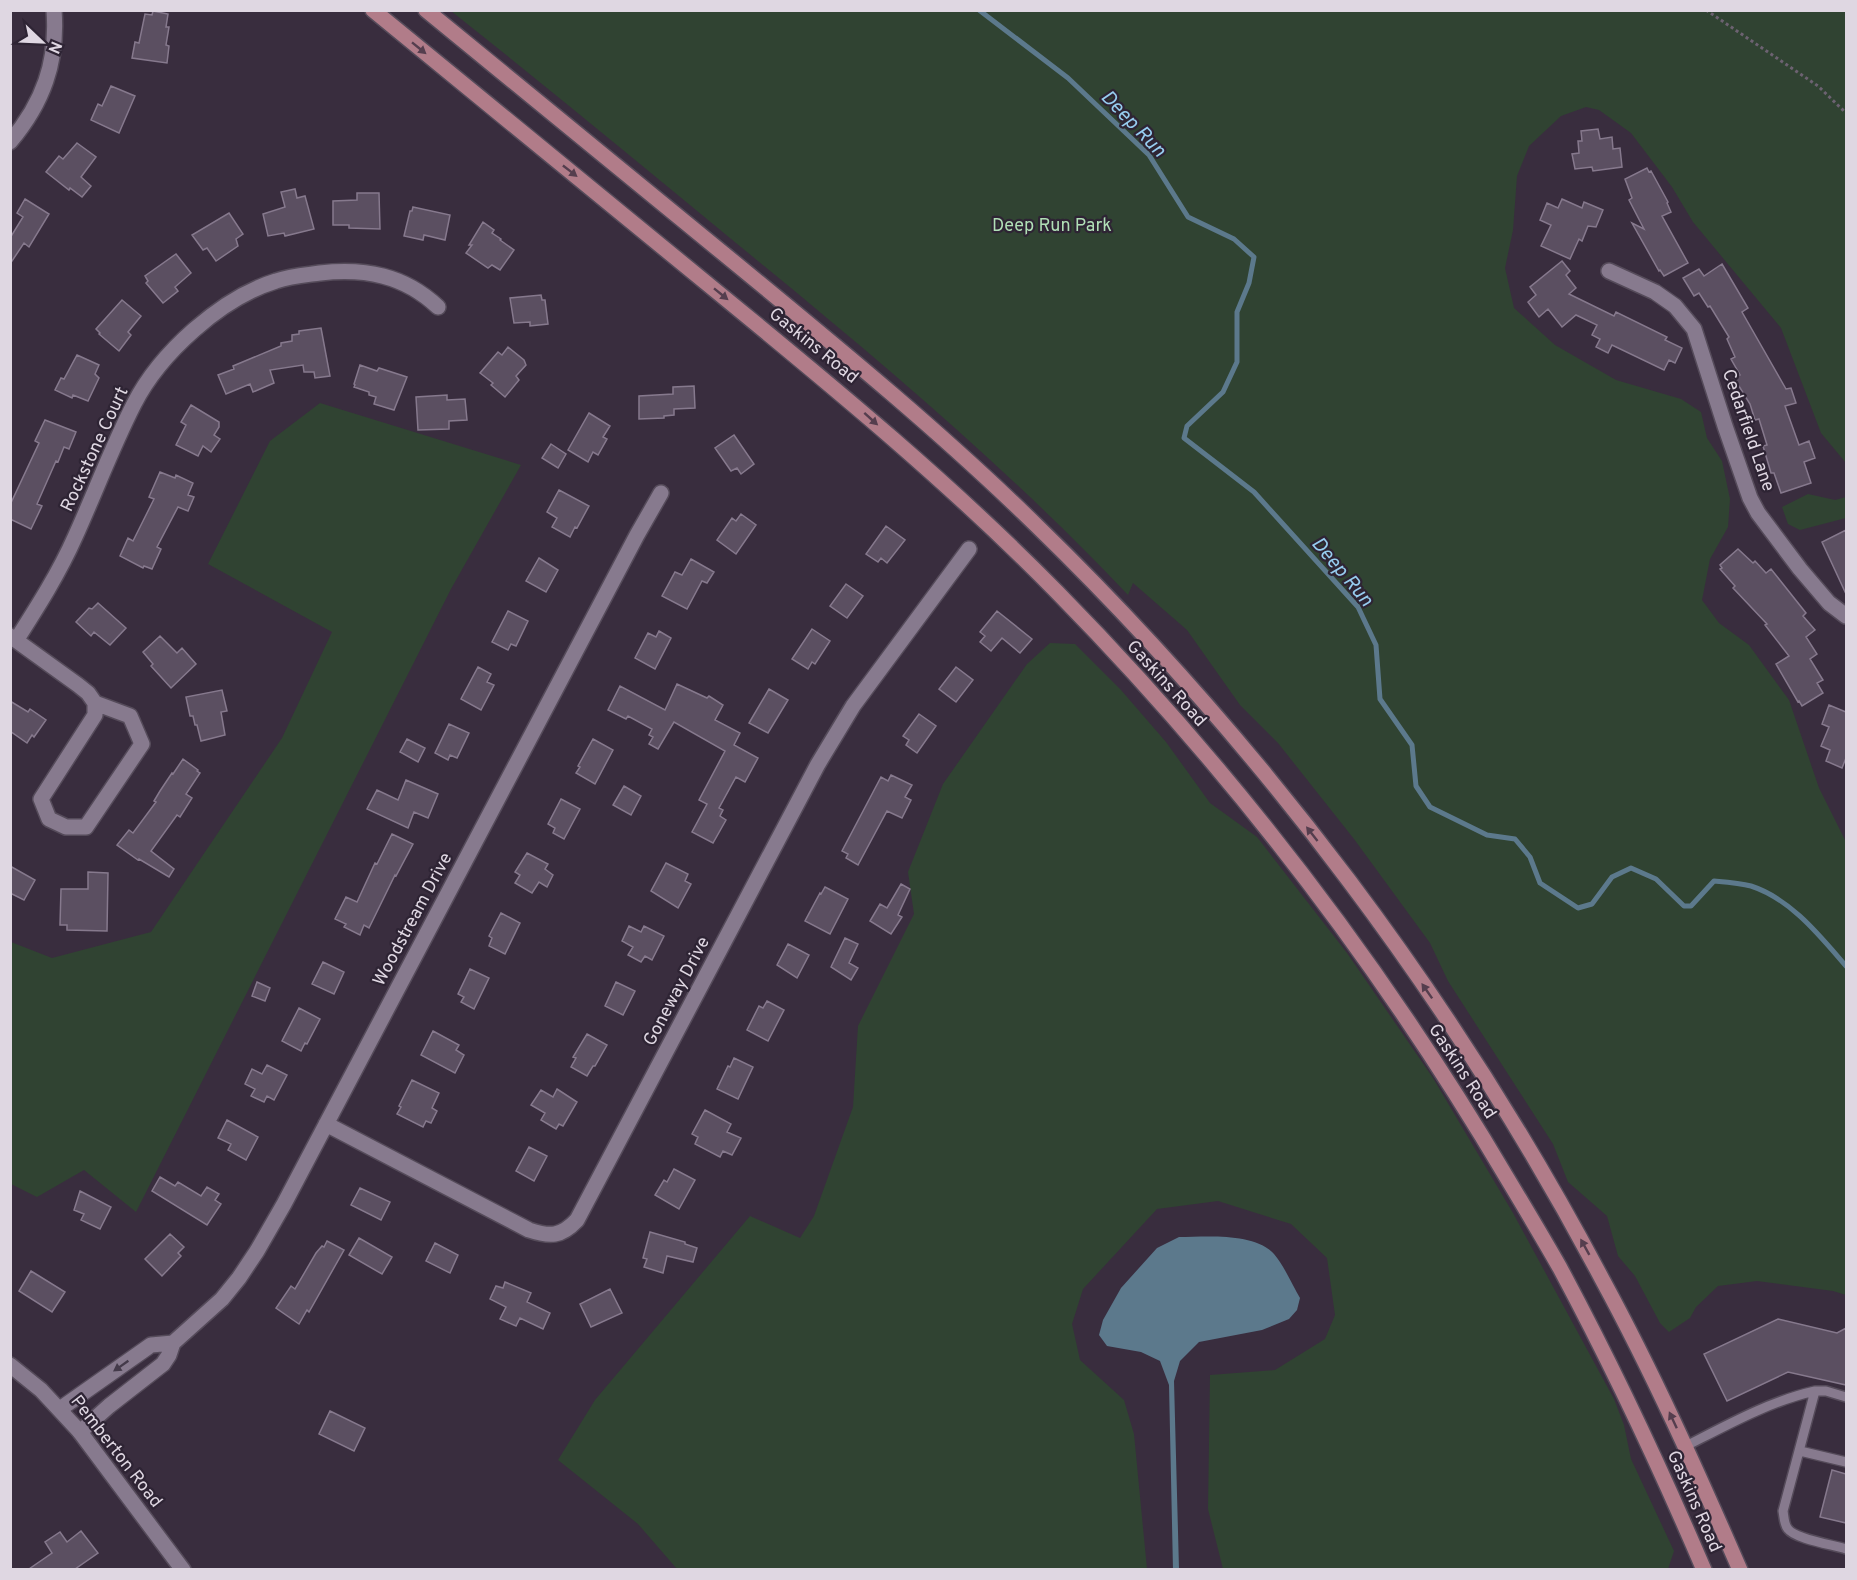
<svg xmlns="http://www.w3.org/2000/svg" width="1857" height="1580" viewBox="0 0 1857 1580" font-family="Overpass,sans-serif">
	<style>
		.green { fill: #304332 }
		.water { fill: #5c798c }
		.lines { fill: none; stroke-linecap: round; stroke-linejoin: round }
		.stream { stroke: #5c798c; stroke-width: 5 }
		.building { fill: #5b4f61; stroke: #86798d; stroke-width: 1.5 }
		.lane-casing { stroke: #554b5a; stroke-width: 12 }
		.street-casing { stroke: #554b5a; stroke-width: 18 }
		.secondary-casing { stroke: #554b5a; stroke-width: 18 }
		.primary-casing { stroke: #554b5a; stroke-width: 18 }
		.path { stroke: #6c6271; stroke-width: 3; stroke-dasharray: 3 3; stroke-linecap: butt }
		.lane { stroke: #877a8e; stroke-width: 9 }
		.street { stroke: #877a8e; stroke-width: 15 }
		.secondary { stroke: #877a8e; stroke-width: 15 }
		.primary { stroke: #b17c89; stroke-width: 15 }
		.oneway { fill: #553e4e }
		.oneway2 { fill: #443a4a }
		.labels { text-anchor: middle; stroke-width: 4.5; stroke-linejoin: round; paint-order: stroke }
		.park-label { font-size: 18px; fill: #b0dfb6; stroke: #2e2434 }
		.street-label { font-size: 18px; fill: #dfd7e2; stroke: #2e2434 }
		.water-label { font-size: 20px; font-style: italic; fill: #96ccef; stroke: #2e2434 }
	</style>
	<rect width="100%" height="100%" fill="#392d3e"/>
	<!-- green -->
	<path class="green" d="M451 11H1846V463L1821 433 1781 328 1693 222 1672 187 1631 133 1599 110 1586 107 1561 116 1529 146 1517 176 1513 230 1505 268 1514 308 1555 345 1616 380 1681 399 1701 412 1707 438 1722 461 1730 499 1728 527 1710 559 1702 600 1719 623 1749 645 1789 700 1819 788 1846 842V1295L1833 1291 1757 1281 1718 1286 1696 1307 1690 1318 1669 1332 1660 1323 1635 1276 1618 1256 1607 1216 1568 1182 1553 1144 1448 981 1430 943 1354 839 1278 743 1240 705 1187 630 1133 583 1128 595C1007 467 872 354 736 243 641 165 547 87 451 11Z
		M320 403 521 465 451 589 136 1212 84 1170 37 1197 11 1184V942L52 958 151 932 282 738 332 632 208 564 270 441Z
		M1808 494 1835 500 1846 497V518L1800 530 1788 524 1782 507Z
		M1050 643 1075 644 1121 690 1166 742 1210 803 1257 837 1347 953 1433 1078 1513 1213 1614 1399 1624 1425 1631 1459 1674 1551 1668 1569H1223L1208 1509 1210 1375 1275 1370 1325 1339 1335 1315 1327 1258 1291 1224 1218 1201 1157 1209 1083 1289 1072 1324 1080 1360 1124 1400 1134 1434 1147 1569H677L638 1524 558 1460 595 1400 750 1216 800 1238 814 1216 853 1107 858 1026 914 914 908 872 943 784 1027 664Z"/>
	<!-- water -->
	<path class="water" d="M1179 1237C1206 1237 1254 1232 1274 1254 1283 1264 1293 1286 1300 1298L1297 1310 1289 1319 1262 1330 1199 1342 1180 1361 1174 1381 1179 1569 1173 1570 1169 1385 1160 1361 1141 1352 1107 1346 1099 1335 1103 1320 1121 1288 1157 1248Z"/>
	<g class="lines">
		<!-- stream -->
		<path class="stream" d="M979 10 1068 78 1149 155 1188 217 1234 239 1254 257 1249 283 1237 312V362L1223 392 1187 426 1184 438 1254 492 1358 607 1376 645 1380 699 1412 745 1416 786 1430 807 1487 835 1515 839 1530 857 1540 883 1578 908 1592 904 1612 877 1631 868 1656 879 1684 906H1691L1714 881C1726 882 1740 883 1751 886 1791 899 1820 936 1846 966"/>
	</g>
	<!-- building -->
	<path class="building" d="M153 11 168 14 166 27H169L166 45 169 46 167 63 132 58 135 42 139 43 145 14 152 15Z
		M111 86 135 96 119 133 91 120 98 104 102 106Z
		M1598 129 1600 139 1612 137 1613 149 1620 148 1622 167 1593 171 1592 167 1575 169 1572 154 1579 153 1578 141H1582L1581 131Z
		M77 143 96 157 81 177 91 186 82 197 70 188 69 190 46 172 59 156 63 159Z
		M1647 168 1649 172 1651 171 1668 202 1667 203 1671 212 1662 216 1688 263 1664 276 1660 270 1659 271 1632 223 1644 229 1629 200 1632 198 1625 179Z
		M295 189 297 198 305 196 314 229 285 236 284 233 268 236 263 214 285 207 281 192Z
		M357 193H379L380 229 349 228V225H333V201L357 200Z
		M25 199 49 214 29 247 24 243 10 264V238L23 217 17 213Z
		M1562 199 1582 208 1584 202 1603 210 1596 227 1588 226 1582 241 1579 239 1570 259 1541 246 1551 225 1540 220 1547 203 1558 208Z
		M413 207 450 215 445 240 424 235 423 240 404 236 410 211H412Z
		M229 213 243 234 236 239 238 246 216 261 207 248 203 250 192 235Z
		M483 222 494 230 492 233 501 239 500 240 514 250 500 270 492 265 488 268 466 253 472 245H469Z
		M176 254 191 273 175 287 178 291 163 303 146 283 148 281 145 276Z
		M1562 261 1570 271 1566 275 1576 288 1569 294 1614 316 1616 312 1667 337 1665 340 1682 348 1675 363 1669 360 1664 370 1612 345 1608 353 1596 347 1600 339 1592 335 1597 325 1576 315 1562 327 1548 309 1539 317 1528 302 1536 295 1530 287Z
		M1722 264 1748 308 1742 312 1786 389 1791 388 1796 403 1785 406 1799 445 1809 441 1815 458 1804 462 1811 483 1781 493 1774 473H1771L1763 446 1767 445 1759 419 1755 420 1750 404 1734 378 1740 375 1731 359 1735 357 1727 339 1729 337 1710 306 1708 307 1699 293 1694 296 1683 278 1699 269 1704 276Z
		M541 295 542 300H545L548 324 530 326V322L514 323 510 298Z
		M122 300 141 316 128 332 131 335 119 351 99 334 100 333 96 329Z
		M321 328 330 376 315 378 314 372H304L303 365 270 370 274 383 253 392 250 384 226 394 218 375 234 369 233 366 281 346V343L292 341V335L299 334V331Z
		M508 347 524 360 526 365 516 376 519 380 505 397 491 385 493 383 480 373 498 352 502 355Z
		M77 355 99 365 95 374 99 378 88 401 73 395 72 398 55 390 61 378 64 379Z
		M360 365 377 371 379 368 407 377 394 410 374 404 376 397 369 395V392L354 387 355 385 354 384Z
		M694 386 695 408 674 409V415L664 416V418L639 419V396L673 394V387Z
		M447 395V400L465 399 467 420 449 421V429L418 430 416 397Z
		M191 405 219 422V427L214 435 220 439 211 452 203 446 198 456 176 445 186 425 181 422Z
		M589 413 610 426 603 437 607 439 598 455 593 452 588 462 568 450Z
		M45 420 76 432 69 449 64 447 58 462 56 461 37 504 42 506 31 529 10 519V505L39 443 35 441Z
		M734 435 754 464 741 474 737 468 731 471 715 448Z
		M551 444 566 454 558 468 542 458Z
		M160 472 175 478 176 475 193 483 188 495 194 497 188 511 178 507 157 547 161 549 152 569 144 566 143 568 120 556 128 538 133 541 154 499 149 497Z
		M559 490 589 506 577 528 575 527 570 537 552 527 557 518 547 512Z
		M741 514 756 525 736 554 717 540 732 518 736 521Z
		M886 526 905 540 887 563 881 558 878 562 866 554Z
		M1846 530V594L1822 542Z
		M1738 549 1753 563 1755 561 1766 573 1771 569 1806 613 1803 616 1815 630 1806 637 1817 654 1810 659 1823 680 1817 683 1823 693 1802 706 1799 701 1798 702 1776 664 1789 656 1765 625 1767 624 1733 588 1735 586 1720 569 1722 568 1720 565Z
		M539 558 558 570 546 592 526 581Z
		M691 559 714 572 707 583 702 581 687 609 662 596 675 572 682 575Z
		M846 584 863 596 847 618 830 606Z
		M98 603 126 628 110 645 94 632 91 636 76 622 89 608 92 609Z
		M508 611 528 621 516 646 511 644 508 650 492 642Z
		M997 611 1032 639 1020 653 1002 638 991 651 980 642 985 636 980 632Z
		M812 629 830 641 815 664 812 662 808 669 792 659Z
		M659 631 671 638 655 669 635 658 648 633 656 637Z
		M160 636 177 653 182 648 196 664 171 688 151 666 153 664 143 652Z
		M478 667 491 674 487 682 494 685 481 710 461 699Z
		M956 667 973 680 956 702 939 689Z
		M677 684 707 698 709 696 723 705 715 720 740 733 734 745 758 758 745 782 736 777 719 808 723 810 720 816 726 820 713 843 692 832 707 804 699 800 725 751 674 722 658 749 649 744 653 737 649 735 652 729 628 716 626 719 608 710 620 686 665 710Z
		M769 689 788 700 768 733 749 723Z
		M222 690 227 711 221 712 225 735 201 741 197 725H195L193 716H190L186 697Z
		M10 701 28 712 30 709 46 720 34 737 32 735 27 743 10 731Z
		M1829 705 1846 712V758L1842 768 1826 761 1830 750 1821 746 1829 727 1822 724Z
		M919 714 936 726 917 753 906 745 909 740 903 736Z
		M449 724 469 733 457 758 450 755 448 760 435 753Z
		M407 739 425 748 418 762 400 752Z
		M593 739 613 750 595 784 576 773 580 767 578 766Z
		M183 759 198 770 197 771 200 773 186 794 192 798 180 817 177 815 151 851 174 869 169 877 139 859 138 860 117 845 129 830 133 833 156 802 154 801 160 791 172 773 173 774Z
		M891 775 912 785 905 797 911 800 902 818 887 811 858 865 846 858 848 854 842 851 881 777 888 781Z
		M406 780 438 794 428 818 414 812 408 828 367 809 377 790 398 800Z
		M624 786 641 796 631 815 613 805Z
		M561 799 580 809 564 839 553 833 555 828 548 824Z
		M392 834 413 844 396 876 395 875 369 928 364 925 360 935 344 927 346 924 335 919 346 897 357 902 375 863 377 864Z
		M527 853 548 864 545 869 553 875 547 887 539 882 532 893 515 883 520 875 515 872Z
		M666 863 688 874 685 881 691 884 678 908 651 891Z
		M10 866 35 880 24 900 10 893Z
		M88 872 108 873 107 931 67 930V925H60L61 889H88Z
		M901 884 910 889 898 915 902 917 891 934 870 921 880 904 887 908Z
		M825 887 848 899 830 934 805 921 820 893 821 894Z
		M501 913 520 923 505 954 489 946 492 938 489 936Z
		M629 926 641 932 644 926 664 936 652 960 645 956 641 962 628 955 633 947 622 941Z
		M845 938 858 944 849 963 858 968 851 980 831 967Z
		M788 944 809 955 797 978 777 965Z
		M323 962 344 972 334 994 312 984Z
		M470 969 489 978 474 1009 461 1002 464 997 458 994Z
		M257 982 270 988 265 1001 252 996Z
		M616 982 635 991 623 1015 605 1006Z
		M767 1001 784 1010 768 1041 747 1030 759 1006 763 1008Z
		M299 1008 320 1019 307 1044 305 1043 301 1051 282 1041Z
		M433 1031 459 1045 456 1050 464 1055 455 1073 421 1055Z
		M587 1034 607 1045 595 1066H593L587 1076 571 1067 576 1058 573 1057Z
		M734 1058 753 1067 738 1099 717 1089 728 1066 730 1067Z
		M267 1065 287 1075 274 1100 267 1096 264 1102 251 1096 255 1089 245 1084 252 1069 262 1074Z
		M412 1080 439 1093 432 1108 437 1111 431 1123 426 1121 423 1127 397 1114 401 1107 399 1106Z
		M557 1089 577 1102 563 1126 559 1124 556 1129 541 1120 545 1113 531 1105 541 1090 553 1097Z
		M705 1110 731 1124 727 1132 741 1138 732 1155 723 1151 720 1157 695 1144 698 1137 692 1134Z
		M227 1120 258 1137 246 1160 228 1150 231 1144 218 1138Z
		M529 1147 547 1156 534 1181 516 1171Z
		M674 1169 695 1180 679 1209 655 1195 664 1180 667 1182Z
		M160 1177 175 1186 178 1182 201 1196 207 1187 219 1194 215 1200 221 1204 207 1225 152 1191Z
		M360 1188 390 1202 381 1220 351 1205Z
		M80 1191 111 1207 100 1229 81 1220 84 1214 74 1210Z
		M650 1232 685 1242V1244L697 1248 693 1262 667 1256 663 1273 644 1267 647 1259 643 1258Z
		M170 1234 184 1247 178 1253 181 1256 162 1276 145 1259Z
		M359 1238 392 1257 382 1274 349 1255Z
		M327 1241 344 1250 309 1312 307 1310 299 1324 276 1308 291 1286 295 1289 316 1253 322 1246 324 1247Z
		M435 1243 458 1255 450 1273 426 1261Z
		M31 1271 65 1292 52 1312 19 1291Z
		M505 1282 531 1293 527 1302 550 1313 543 1329 520 1318 516 1326 500 1319 506 1307 490 1299 496 1286 503 1288Z
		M610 1289 622 1313 591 1327 580 1304Z
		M1778 1319 1837 1333 1846 1328V1385L1788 1372 1727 1401 1704 1354Z
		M330 1411 365 1428 354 1451 319 1434Z
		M1832 1470 1846 1474V1523L1820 1517Z
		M81 1531 98 1553 75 1569H29L52 1553 45 1542 60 1532 67 1542Z"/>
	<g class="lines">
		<defs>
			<path id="lane" d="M1815 1391H1826L1846 1397
				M1686 1446C1727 1425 1770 1401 1815 1391L1783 1511C1784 1516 1784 1525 1788 1529 1795 1539 1834 1545 1846 1549
				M1800 1451 1846 1462"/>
			<path id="street" d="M10 142C43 103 58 62 54 10
				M1609 271 1655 292 1675 306 1694 329 1725 426 1750 498 1758 513 1800 569 1829 603 1846 616
				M10 636 78 685 88 693 95 703 130 716 142 744 86 827H66L49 819 41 799 95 715V703
				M17 639C38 606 59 573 75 537 95 493 112 447 134 404 160 353 221 298 276 281 290 276 305 275 320 273 365 268 404 275 438 307
				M326 1124 529 1230C550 1237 561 1237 577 1220L818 764 853 706 969 549
				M60 1409 151 1345 173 1343
				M80 1432 109 1406 163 1364 169 1355 173 1343 222 1299 239 1278 257 1251 284 1204 637 535 661 493"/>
			<path id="secondary" d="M10 1365 41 1390 80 1432 183 1570"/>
			<path id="primary" d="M373 10C489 105 605 200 721 295 837 390 952 485 1057 592 1230 768 1382 966 1507 1178 1525 1208 1543 1238 1560 1268 1613 1367 1660 1467 1704 1570
				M426 10C526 92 625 173 724 254 831 342 938 429 1037 526 1262 745 1455 1001 1602 1279 1653 1373 1697 1471 1740 1570"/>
		</defs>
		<!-- lane casing -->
		<use href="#lane" class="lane-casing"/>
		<!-- street casing -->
		<use href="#street" class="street-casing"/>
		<!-- secondary casing -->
		<use href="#secondary" class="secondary-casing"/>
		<!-- primary casing -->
		<use href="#primary" class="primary-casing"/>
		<!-- path -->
		<path class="path" d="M1706 10 1818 86 1846 113"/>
		<!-- lane -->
		<use href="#lane" class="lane"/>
		<!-- street -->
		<use href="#street" class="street"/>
		<!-- secondary -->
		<use href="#secondary" class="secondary"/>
		<!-- primary -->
		<use href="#primary" class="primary"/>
	</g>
	<!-- one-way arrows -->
	<defs><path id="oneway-solid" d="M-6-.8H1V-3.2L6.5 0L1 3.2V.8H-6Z" transform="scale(1.5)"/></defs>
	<g class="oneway">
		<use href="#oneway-solid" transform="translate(419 48) rotate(39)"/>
		<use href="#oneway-solid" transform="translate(570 171) rotate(38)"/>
		<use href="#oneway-solid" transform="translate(721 294) rotate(39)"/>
		<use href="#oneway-solid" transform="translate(871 419) rotate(42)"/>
		<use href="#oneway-solid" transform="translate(1312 834) rotate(-128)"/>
		<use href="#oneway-solid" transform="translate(1427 991) rotate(-125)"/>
		<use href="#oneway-solid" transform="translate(1585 1247) rotate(-119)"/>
		<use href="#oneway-solid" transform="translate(1673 1420) rotate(-115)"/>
	</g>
	<use class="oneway2" href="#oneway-solid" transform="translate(121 1366) rotate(145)"/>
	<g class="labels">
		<!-- park labels -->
		<g class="park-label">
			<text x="1052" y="231">Deep Run Park</text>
		</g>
		<!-- street labels -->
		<g class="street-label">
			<text transform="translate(814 345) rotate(39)" y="6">Gaskins Road</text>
			<text transform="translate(1749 430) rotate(71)" y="6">Cedarfield Lane</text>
			<text transform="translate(94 449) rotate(-65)" y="6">Rockstone Court</text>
			<text transform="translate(1167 683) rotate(48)" y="6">Gaskins Road</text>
			<text transform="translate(412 919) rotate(-62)" y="6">Woodstream Drive</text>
			<text transform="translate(676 991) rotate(-62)" y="6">Goneway Drive</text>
			<text transform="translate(1463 1071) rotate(57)" y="6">Gaskins Road</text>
			<text transform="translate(117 1451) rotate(52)" y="6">Pemberton Road</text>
			<text transform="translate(1695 1501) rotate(66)" y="6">Gaskins Road</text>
		</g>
		<!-- water labels -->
		<g class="water-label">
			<text transform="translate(1134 123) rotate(46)" y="7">Deep Run</text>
			<text transform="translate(1343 571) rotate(50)" y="7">Deep Run</text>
		</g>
	</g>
	<!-- border -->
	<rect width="1857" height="1580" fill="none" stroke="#dfd7e2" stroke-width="24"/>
	<!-- north arrow -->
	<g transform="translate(42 42) rotate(113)" stroke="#2e2434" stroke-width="4.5" paint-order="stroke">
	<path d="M0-4.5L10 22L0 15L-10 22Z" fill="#dfd7e2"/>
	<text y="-9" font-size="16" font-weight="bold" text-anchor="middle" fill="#dfd7e2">N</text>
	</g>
</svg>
